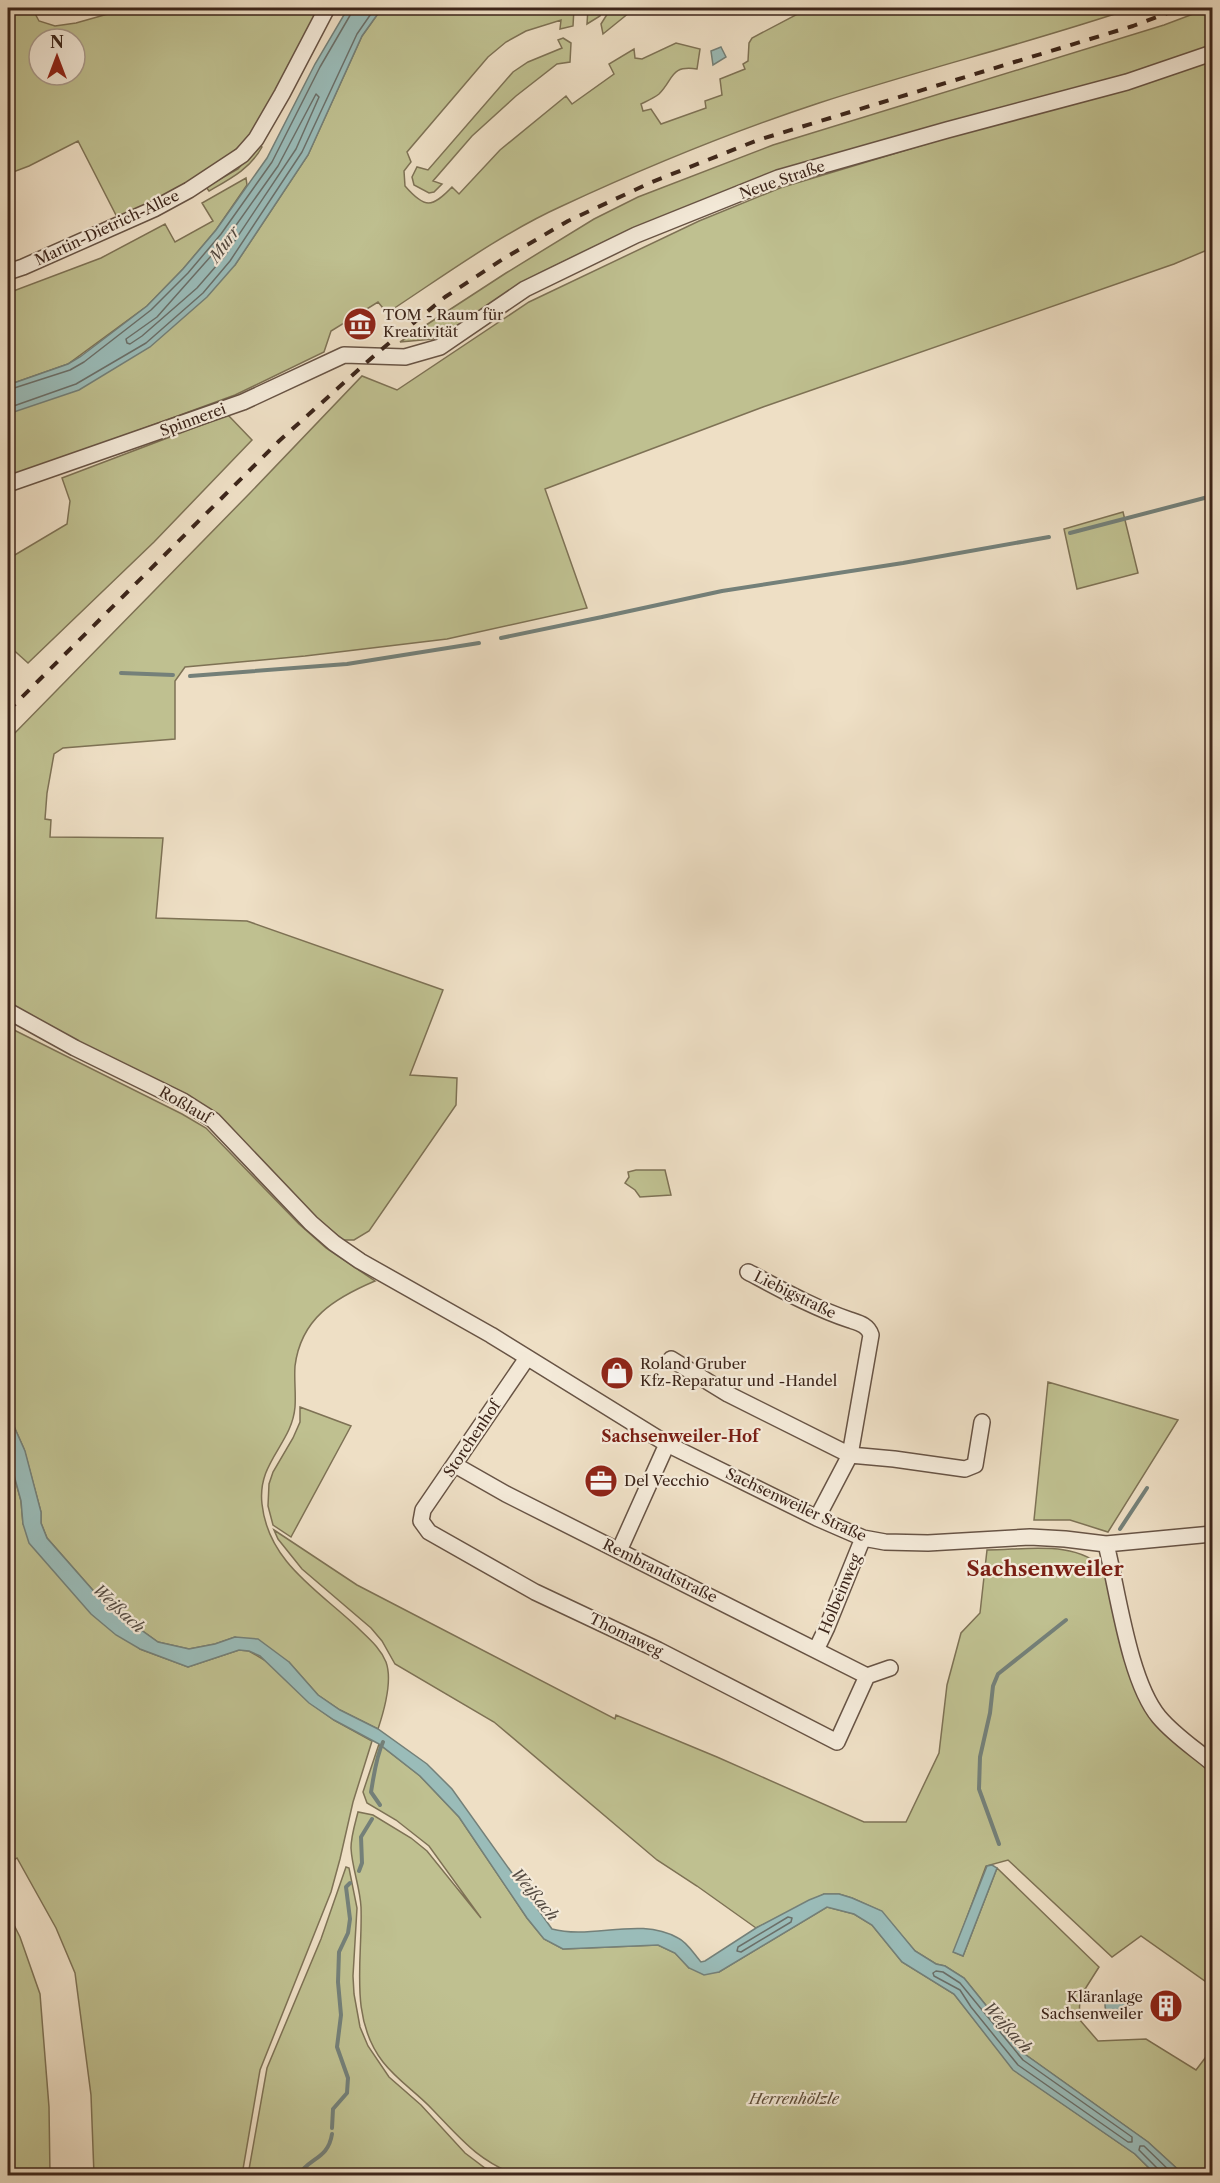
<svg xmlns="http://www.w3.org/2000/svg" width="1220" height="2183" viewBox="0 0 1220 2183" font-family="'Libre Caslon Text',serif">
	<style>
		.green { fill: #bfc090; stroke: #7e7255; stroke-width: 1.5; fill-rule: evenodd }
		.water { fill: #9abcb9; stroke: #748079; stroke-width: 1.5 }
		.lines { fill: none; stroke-linecap: round; stroke-linejoin: round }
		.shore { stroke: #6b706a; stroke-width: 1.5 }
		.stream { stroke: #748079; stroke-width: 4 }
		.street-casing { stroke: #685445; stroke-width: 18 }
		.street { stroke: #f4ead9; stroke-width: 15 }
		.rail { stroke: #3c251a; stroke-width: 4; stroke-dasharray: 10 10; stroke-linecap: butt }
		.labels { text-anchor: middle; stroke-width: 4.5; stroke-linejoin: round; paint-order: stroke }
		.street-label { font-size: 15px; fill: #3c251a; stroke: #f4ead9 }
		.poi-label { font-size: 15px; fill: #3c251a; stroke: #f4ead9; text-anchor: start }
		.park-label { font-size: 15px; font-style: italic; fill: #5d4c38; stroke: #f4ead9 }
		.water-label { font-size: 16px; font-style: italic; fill: #544b42; stroke: #f4ead9 }
		.neighbourhood-label { font-size: 16px; font-weight: bold; fill: #7a1f14; stroke: #f4ead9 }
		.district-label { font-size: 21px; font-weight: bold; fill: #7a1f14; stroke: #f4ead9 }
	</style>
	<rect width="100%" height="100%" fill="#eedfc5"/>
	<filter id="stains"><feTurbulence type="fractalNoise" baseFrequency=".00333" numOctaves="4"/><feColorMatrix values="0 0 0 0 .2 0 0 0 0 .09 0 0 0 0 .02 0 0 0 .5 -.17"/></filter>
	<radialGradient id="worn" r=".72"><stop offset=".6" stop-color="#630" stop-opacity="0"/><stop offset="1" stop-color="#630" stop-opacity=".3"/></radialGradient>
	<!-- green -->
	<path class="green" d="M8 8H32L39 21 55 26 76 23 129 8H321L305 46 249 138 221 162 158 200 118 219 78 141 29 166 8 174ZM39 39H75V75H39Z
		M382 8H574L573 26 560 29 561 20 526 31 506 42 488 57 407 152 411 162 404 171 405 186C425 209 432 208 452 187L459 194 500 150 566 96 572 104 614 74 609 64 634 49 635 58 642 59 676 43 700 49 697 69C670 65 674 79 659 94 654 98 647 101 641 104L643 111 651 109 661 124 706 108 705 101 722 95 720 79 745 69 743 64 748 61 749 43 752 38 809 8H1133C1029 43 923 69 819 103 731 132 646 167 562 206 502 233 442 277 387 313L378 302 331 331 324 352 235 395 8 478V412L235 265 308 155 362 36Z
		M588 8H603L600 16 587 24Z
		M611 8H635L603 34 601 24Z
		M1209 8H1212V47L1120 78 776 172 631 229 538 274 457 327 433 339 400 342 506 273 594 219 638 197 773 145 1164 25Z
		M563 38 571 43 570 62 557 64 516 96 472 136 433 181 442 184 434 192 429 193 414 185 412 177 417 167 428 170 513 72 528 62 562 48 558 40Z
		M1212 58V248L1174 264 763 407 545 489 587 608 447 639 305 656 185 667 175 681V739L63 748 54 754 47 793 45 819 51 820 50 837 163 838 156 918 247 921 443 990 410 1075 457 1078 456 1105 369 1231 354 1240H343L309 1211 216 1114 188 1095 90 1052 8 1005V740L250 493 362 376 397 390 529 302 699 221 780 188Z
		M259 145 262 147C250 169 230 179 209 191L206 187 238 169Z
		M246 178 247 185 216 230 183 269 147 306 68 364 8 385V293L101 258 165 224 175 242 213 221 202 203Z
		M228 415 252 440 154 542 28 663 8 645V559L67 524 70 501 62 478Z
		M1123 512 1138 573 1077 589 1064 529Z
		M8 1027 182 1114 206 1128 299 1224 326 1248 375 1281C335 1298 301 1318 295 1366 294 1380 296 1393 295 1407 292 1444 257 1462 262 1504 268 1562 319 1591 357 1627 368 1638 380 1647 386 1662 393 1681 384 1711 378 1729L340 1710 318 1695 289 1662 235 1637 215 1644 189 1649 158 1642 105 1604 47 1538 41 1523V1512L24 1449 8 1413Z
		M636 1170H665L671 1195 640 1197 635 1190 625 1183 629 1177 628 1172Z
		M1048 1382 1178 1420 1108 1532 1070 1520H1034Z
		M300 1407 351 1426 291 1537 273 1525 268 1506 269 1484 273 1472 293 1438 300 1422Z
		M8 1453 21 1501 23 1524 140 1649 188 1667 239 1650 249 1651 271 1664 313 1705 334 1720 372 1741 353 1802 340 1859 331 1892 260 2070 242 2175H94L91 2095 75 1973 56 1928 17 1858 8 1864Z
		M274 1530 357 1585 615 1719 616 1715 717 1757 864 1822H906L939 1753 947 1685 961 1633 980 1613 987 1550C1027 1550 1076 1539 1107 1571L1141 1697 1212 1770V1986L1141 1936 1112 1957 1008 1860 986 1866 954 1952 963 1956 997 1868 1099 1967 1080 1997 1079 2019 1098 2041 1146 2039 1196 2070 1212 2049V2175H1184L1148 2142 1026 2055 964 1978 945 1966 936 1964 915 1951 881 1911 852 1898 839 1894H824L756 1928 697 1886 657 1860 494 1722 395 1664 382 1641 371 1628 302 1569 278 1539Z
		M379 1744 420 1776 459 1817 527 1918 544 1939 563 1949 658 1945 675 1953 689 1968 719 1972 827 1907 854 1914 872 1925 902 1962 954 1994 1014 2070 1135 2154 1156 2175 518 2176C477 2160 462 2140 432 2109 417 2093 397 2080 383 2062 348 2017 363 1959 361 1907 360 1887 352 1868 351 1848 351 1836 355 1824 358 1812L373 1815 411 1838 427 1851 481 1918 429 1846 396 1820 367 1803 363 1792Z
		M346 1867 349 1868 357 1908 353 1976 354 1994 360 2027 368 2046 389 2077 421 2105 465 2153 485 2168 504 2175H248L267 2068 321 1939Z
		M8 1913 20 1937 40 1994 49 2107 50 2175H8Z"/>
	<!-- water -->
	<path class="water" d="M348 8H382L362 36 308 155 235 265 207 297 150 347 79 390 8 414V385L68 364 80 357 147 306 183 269 216 230 267 158 315 64Z
		M721 47 726 57 713 65 711 51Z
		M8 1413 25 1451 41 1512V1523L47 1538 105 1604 158 1642 189 1649 215 1644 235 1637 258 1639 289 1662 318 1695 340 1710 378 1729 427 1764 452 1789 552 1929C593 1940 639 1916 678 1938 687 1942 694 1954 701 1962L705 1961 756 1928 809 1900 824 1894H839L852 1898 882 1911 915 1951 936 1964 945 1966 964 1978 1026 2055 1148 2142 1184 2175H1156L1135 2154 1013 2070 954 1994 902 1962 872 1925 854 1914 827 1907 719 1972 704 1975 689 1968 675 1953 658 1945 563 1949 544 1939 527 1918 459 1817 420 1776 379 1744 334 1720 309 1703 260 1656 249 1651 239 1650 188 1667 140 1649 116 1635 91 1614 29 1543 23 1524 21 1501 8 1453Z
		M992 1865 997 1868 963 1956 953 1952 987 1866Z
		M1105 2005a12 12 0 1 1 24 0a12 12 0 1 1-24 0Z"/>
	<g class="lines">
		<!-- shore -->
		<path class="shore" d="M316 94 319 97 296 149 224 257 197 288 142 336 130 344 127 343 126 339 157 317 227 238 278 166Z
			M8 390 70 370 84 362 151 310 188 273 221 234 272 162 320 67 352 12V8
			M8 408 76 384 146 343 203 293 230 261 302 152 357 34 375 8
			M788 1917 792 1918 791 1922 741 1952 737 1951 738 1947Z
			M936 1971 943 1972 960 1983 1023 2060 1132 2137V2142H1128L1018 2065 971 2007 960 1990 934 1976 933 1973Z
			M1160 2176 1159 2170 1139 2150 1140 2146H1144L1175 2176"/>
		<!-- stream -->
		<path class="stream" d="M1070 533 1212 496
			M602 617 722 591 903 563 1049 537
			M501 638 602 617
			M121 673 173 675
			M190 676 347 664 479 643
			M1120 1529 1147 1488
			M380 1805 371 1792C374 1775 376 1757 383 1742
			M999 1844 979 1789 980 1757 990 1713 993 1686 998 1674 1066 1620
			M359 1871 362 1863 361 1837 372 1819
			M332 2128 333 2109 347 2093 348 2078 337 2047 341 2015 338 1982 339 1952 348 1933 350 1919 346 1887 350 1883
			M298 2176C309 2157 328 2160 332 2134"/>
		<defs>
			<path id="street" d="M8 272 23 267 154 209 189 190 242 155 256 139 282 94 327 8
				M8 484 243 402 344 355 405 357 440 347 525 289 636 235 778 178 947 130 1127 82 1212 53
				M8 1011 75 1048 183 1101 213 1120 311 1223 334 1243 360 1261 491 1335 667 1444 817 1518 863 1538 885 1542 928 1543 1030 1537 1065 1539 1106 1544 1212 1534
				M748 1272C782 1290 814 1308 850 1320 859 1323 868 1325 871 1335L850 1455 817 1518
				M527 1358 423 1510 421 1521 429 1532 535 1592 658 1650 837 1742 867 1676
				M671 1359 728 1394 850 1455 894 1459 965 1469 975 1465 982 1422
				M455 1465 506 1494 867 1676 890 1668
				M1106 1544C1118 1592 1129 1681 1159 1717 1174 1735 1194 1748 1212 1763
				M619 1551 667 1444
				M816 1650 827 1627 863 1538"/>
		</defs>
		<!-- street casing -->
		<use href="#street" class="street-casing"/>
		<!-- street -->
		<use href="#street" class="street"/>
		<!-- rail -->
		<path class="rail" d="M8 711 279 441 376 354 445 297 503 259 568 221 652 182 758 140 1133 26 1181 8"/>
	</g>
	<!-- icons -->
	<defs>
		<symbol id="museum-disc" viewBox="-11 -11 22 22"><circle r="9.5" fill="#8f2418" stroke="#f4ead9"/><path d="M0-6L6-3V-2H-6V-3ZM-5-1h2V3h-2ZM-1-1h2V3h-2ZM3-1h2V3H3ZM-6 4H6V6H-6Z" fill="#fff"/></symbol>
		<symbol id="shop-disc" viewBox="-11 -11 22 22"><circle r="9.5" fill="#8f2418" stroke="#f4ead9"/><path d="M-5-2.5h2.3a2.7 3.5 0 0 1 5.4 0H5L5.5 6h-11ZM-1.5-2.5h3a1.5 2.3 0 0 0-3 0Z" fill="#fff"/></symbol>
		<symbol id="office-disc" viewBox="-11 -11 22 22"><circle r="9.5" fill="#8f2418" stroke="#f4ead9"/><path d="M-6-3h4V-5.5h4V-3h4V5H-6ZM-1-4.5V-3h2v-1.5ZM-6 0V1H6V0Z" fill="#fff"/></symbol>
		<symbol id="building-disc" viewBox="-11 -11 22 22"><circle r="9.5" fill="#8f2418" stroke="#f4ead9"/><path d="M-4-6H4V6H1V3H-1V6H-4ZM-2.5-4.3h1.7v1.8h-1.7ZM.8-4.3h1.7v1.8H.8ZM-2.5-1h1.7V.8h-1.7ZM.8-1h1.7V.8H.8Z" fill="#fff"/></symbol>
	</defs>
	<g fill-rule="evenodd">
		<use href="#museum-disc" x="341" y="305" width="38" height="38"/>
		<use href="#shop-disc" x="598" y="1354" width="38" height="38"/>
		<use href="#office-disc" x="582" y="1462" width="38" height="38"/>
		<use href="#building-disc" x="1147" y="1987" width="38" height="38"/>
	</g>
	<g class="labels">
		<!-- street labels -->
		<g class="street-label">
			<text transform="translate(782 180) rotate(-19)" y="5">Neue Straße</text>
			<text transform="translate(107 228) rotate(-25)" y="5">Martin-Dietrich-Allee</text>
			<text transform="translate(193 420) rotate(-20)" y="5">Spinnerei</text>
			<text transform="translate(185 1105) rotate(30)" y="5">Roßlauf</text>
			<text transform="translate(795 1295) rotate(26)" y="5">Liebigstraße</text>
			<text transform="translate(472 1439) rotate(-56)" y="5">Storchenhof</text>
			<text transform="translate(796 1505) rotate(25)" y="5">Sachsenweiler Straße</text>
			<text transform="translate(660 1571) rotate(26)" y="5">Rembrandtstraße</text>
			<text transform="translate(840 1594) rotate(-67)" y="5">Holbeinweg</text>
			<text transform="translate(626 1635) rotate(26)" y="5">Thomaweg</text>
		</g>
		<!-- poi labels -->
		<g class="poi-label">
			<text x="383" y="320">TOM - Raum für<tspan x="383" dy="17">Kreativität</tspan></text>
			<text x="640" y="1369">Roland Gruber<tspan x="640" dy="17">Kfz-Reparatur und -Handel</tspan></text>
			<text x="624" y="1486">Del Vecchio</text>
			<text x="1143" y="2002" text-anchor="end">Kläranlage<tspan x="1143" dy="17">Sachsenweiler</tspan></text>
		</g>
		<!-- park labels -->
		<g class="park-label">
			<text x="794" y="2104">Herrenhölzle</text>
		</g>
		<!-- water labels -->
		<g class="water-label">
			<text transform="translate(224 244) rotate(-54)" y="6">Murr</text>
			<text transform="translate(119 1608) rotate(43)" y="6">Weißach</text>
			<text transform="translate(535 1894) rotate(50)" y="6">Weißach</text>
			<text transform="translate(1008 2027) rotate(48)" y="6">Weißach</text>
		</g>
		<!-- neighbourhood labels -->
		<g class="neighbourhood-label">
			<text x="680" y="1442">Sachsenweiler-Hof</text>
		</g>
		<!-- district labels -->
		<g class="district-label">
			<text x="1045" y="1576">Sachsenweiler</text>
		</g>
	</g>
	<!-- margin -->
	<rect width="1220" height="2183" fill="none" stroke="#eedfc5" stroke-width="30"/>
	<rect x="9" y="9" width="1202" height="2165" fill="none" stroke="#3c251a" stroke-width="3"/>
	<rect x="15" y="15" width="1190" height="2153" fill="none" stroke="#3c251a" stroke-width="1.5"/>
	<!-- north arrow -->
	<g transform="translate(57 57)"><circle r="28" fill="#f4ead9" stroke="#aa9b8d" stroke-width="1.5"/>
	<path d="M0-4.5L10 22L0 15L-10 22Z" fill="#8f2418"/>
	<text y="-9" font-size="16" font-weight="bold" text-anchor="middle" fill="#3c251a">N</text>
	</g>
	<rect width="100%" height="100%" filter="url(#stains)"/>
	<rect width="100%" height="100%" fill="url(#worn)"/>
</svg>
